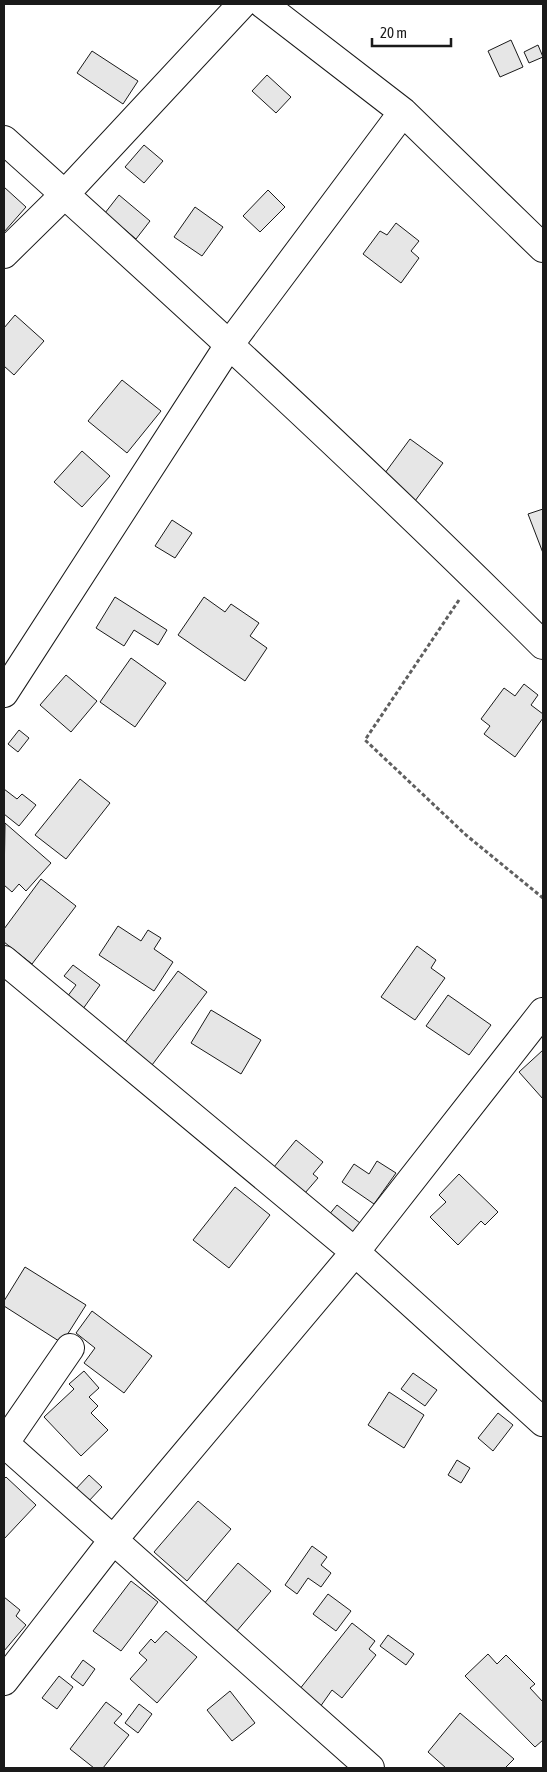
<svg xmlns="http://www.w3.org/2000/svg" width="547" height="1772" viewBox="0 0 547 1772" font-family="'Asap Condensed',sans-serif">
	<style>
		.building { fill: #e6e6e6; stroke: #1a1a1a }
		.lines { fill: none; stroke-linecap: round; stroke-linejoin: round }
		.minor-casing { stroke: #1a1a1a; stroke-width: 30 }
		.path { stroke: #5f5f5f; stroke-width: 3; stroke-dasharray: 4 2.5; stroke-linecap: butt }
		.minor { stroke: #fff; stroke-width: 28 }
	</style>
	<rect width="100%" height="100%" fill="#fff"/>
	<!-- building -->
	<path class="building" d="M511 40 523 67 500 77 488 51Z
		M538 45 543 57 529 63 524 52Z
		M92 51 138 81 123 104 77 73Z
		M267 75 291 97 276 113 252 91Z
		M144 145 163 161 144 183 125 167Z
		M4 187 26 207 4 232Z
		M268 190 285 207 260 232 243 216Z
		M119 195 150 221 136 239 105 213Z
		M195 207 223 227 202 256 174 237Z
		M396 223 419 241 411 251 419 258 401 283 363 254 380 231 387 235Z
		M15 315 44 341 14 375 4 366V328Z
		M122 380 161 411 127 453 88 421Z
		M410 439 443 463 415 501 382 477Z
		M82 451 110 476 82 507 54 482Z
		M543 509V553L528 514Z
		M172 520 192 533 175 558 155 546Z
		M115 597 167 630 158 645 134 630 124 646 96 628Z
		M204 597 225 612 231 604 259 623 250 636 267 648 245 681 178 635Z
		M131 658 166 683 135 727 100 702Z
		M66 675 97 701 71 732 40 705Z
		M524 684 538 695 531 705 543 714V718L515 757 484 734 490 726 481 719 504 688 515 696Z
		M19 730 29 738 18 752 8 744Z
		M80 779 110 803 66 859 35 835Z
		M4 789 17 799 22 794 36 805 19 826 4 814Z
		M5 823 51 863 26 891 19 884 12 892 4 885Z
		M41 879 76 906 32 964 4 942V929Z
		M118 926 141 941 148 930 161 938 154 949 173 962 154 991 99 955Z
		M417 946 436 960 431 968 445 978 415 1020 381 997Z
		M73 965 100 985 80 1013 64 1001 76 985 64 976Z
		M178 971 207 992 149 1069 121 1048Z
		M448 995 491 1025 469 1055 426 1026Z
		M211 1010 261 1040 241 1074 191 1043Z
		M543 1050V1099L519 1072Z
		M296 1140 323 1162 313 1174 318 1178 305 1193 274 1167Z
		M377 1161 396 1173 374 1204 342 1182 354 1164 369 1174Z
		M459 1174 498 1212 485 1225 481 1221 458 1245 430 1217 446 1202 439 1195Z
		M235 1187 270 1215 229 1268 193 1240Z
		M337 1205 360 1223 351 1234 328 1216Z
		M25 1267 86 1305 62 1343 4 1306V1301Z
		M92 1311 152 1356 124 1393 84 1363 95 1348 76 1333Z
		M84 1371 99 1388 89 1397 98 1406 91 1413 108 1430 81 1456 44 1417 74 1389 69 1384Z
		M413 1373 437 1390 425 1406 401 1389Z
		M389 1392 424 1415 404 1448 368 1425Z
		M498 1413 513 1425 493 1451 478 1438Z
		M457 1460 470 1468 461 1483 448 1475Z
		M89 1475 102 1487 87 1503 74 1491Z
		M6 1477 36 1505 4 1539V1479Z
		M198 1501 231 1529 187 1581 154 1552Z
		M312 1546 327 1557 321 1565 331 1573 321 1587 308 1578 297 1594 285 1585Z
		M238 1563 271 1591 236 1632 203 1605Z
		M131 1581 158 1602 121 1651 93 1631Z
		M328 1594 351 1611 336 1631 313 1614Z
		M4 1597 20 1610 16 1616 26 1625 4 1651Z
		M352 1623 375 1641 369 1649 376 1655 342 1698 332 1690 320 1707 299 1690Z
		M166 1631 197 1657 157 1703 130 1679 147 1660 139 1653 151 1639 155 1643Z
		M388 1635 414 1654 406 1665 380 1646Z
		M488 1654 497 1664 506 1655 535 1684 530 1688 543 1702V1740L535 1747 465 1676Z
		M83 1660 95 1669 83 1686 71 1677Z
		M59 1676 73 1687 57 1709 42 1698Z
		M230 1691 255 1723 232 1741 207 1710Z
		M106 1702 122 1714 114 1723 129 1735 103 1768H94L70 1749Z
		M139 1704 152 1714 138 1733 125 1723Z
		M460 1713 514 1759 505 1768H446L428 1752Z"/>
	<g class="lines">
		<defs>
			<path id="minor" d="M263 4 403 112 543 248
				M4 140C187 304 369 471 543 645
				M4 254 65 194 242 4
				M4 693 229 345 403 112
				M4 960 355 1252 543 1422
				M4 1443 370 1768
				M4 1444 70 1348
				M4 1681 114 1539 355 1252 543 1012"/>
		</defs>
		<!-- minor casing -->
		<use href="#minor" class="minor-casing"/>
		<!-- path -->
		<path class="path" d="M459 600 365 740 466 835 543 898"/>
		<!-- minor -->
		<use href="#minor" class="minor"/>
	</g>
	<!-- border -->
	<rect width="547" height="1772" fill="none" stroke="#1a1a1a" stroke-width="10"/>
	<!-- scale -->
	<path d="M372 38v8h79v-8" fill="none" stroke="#1a1a1a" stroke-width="2.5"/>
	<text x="380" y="38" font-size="15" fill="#1a1a1a" stroke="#ffffff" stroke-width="4" paint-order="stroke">20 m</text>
</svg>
